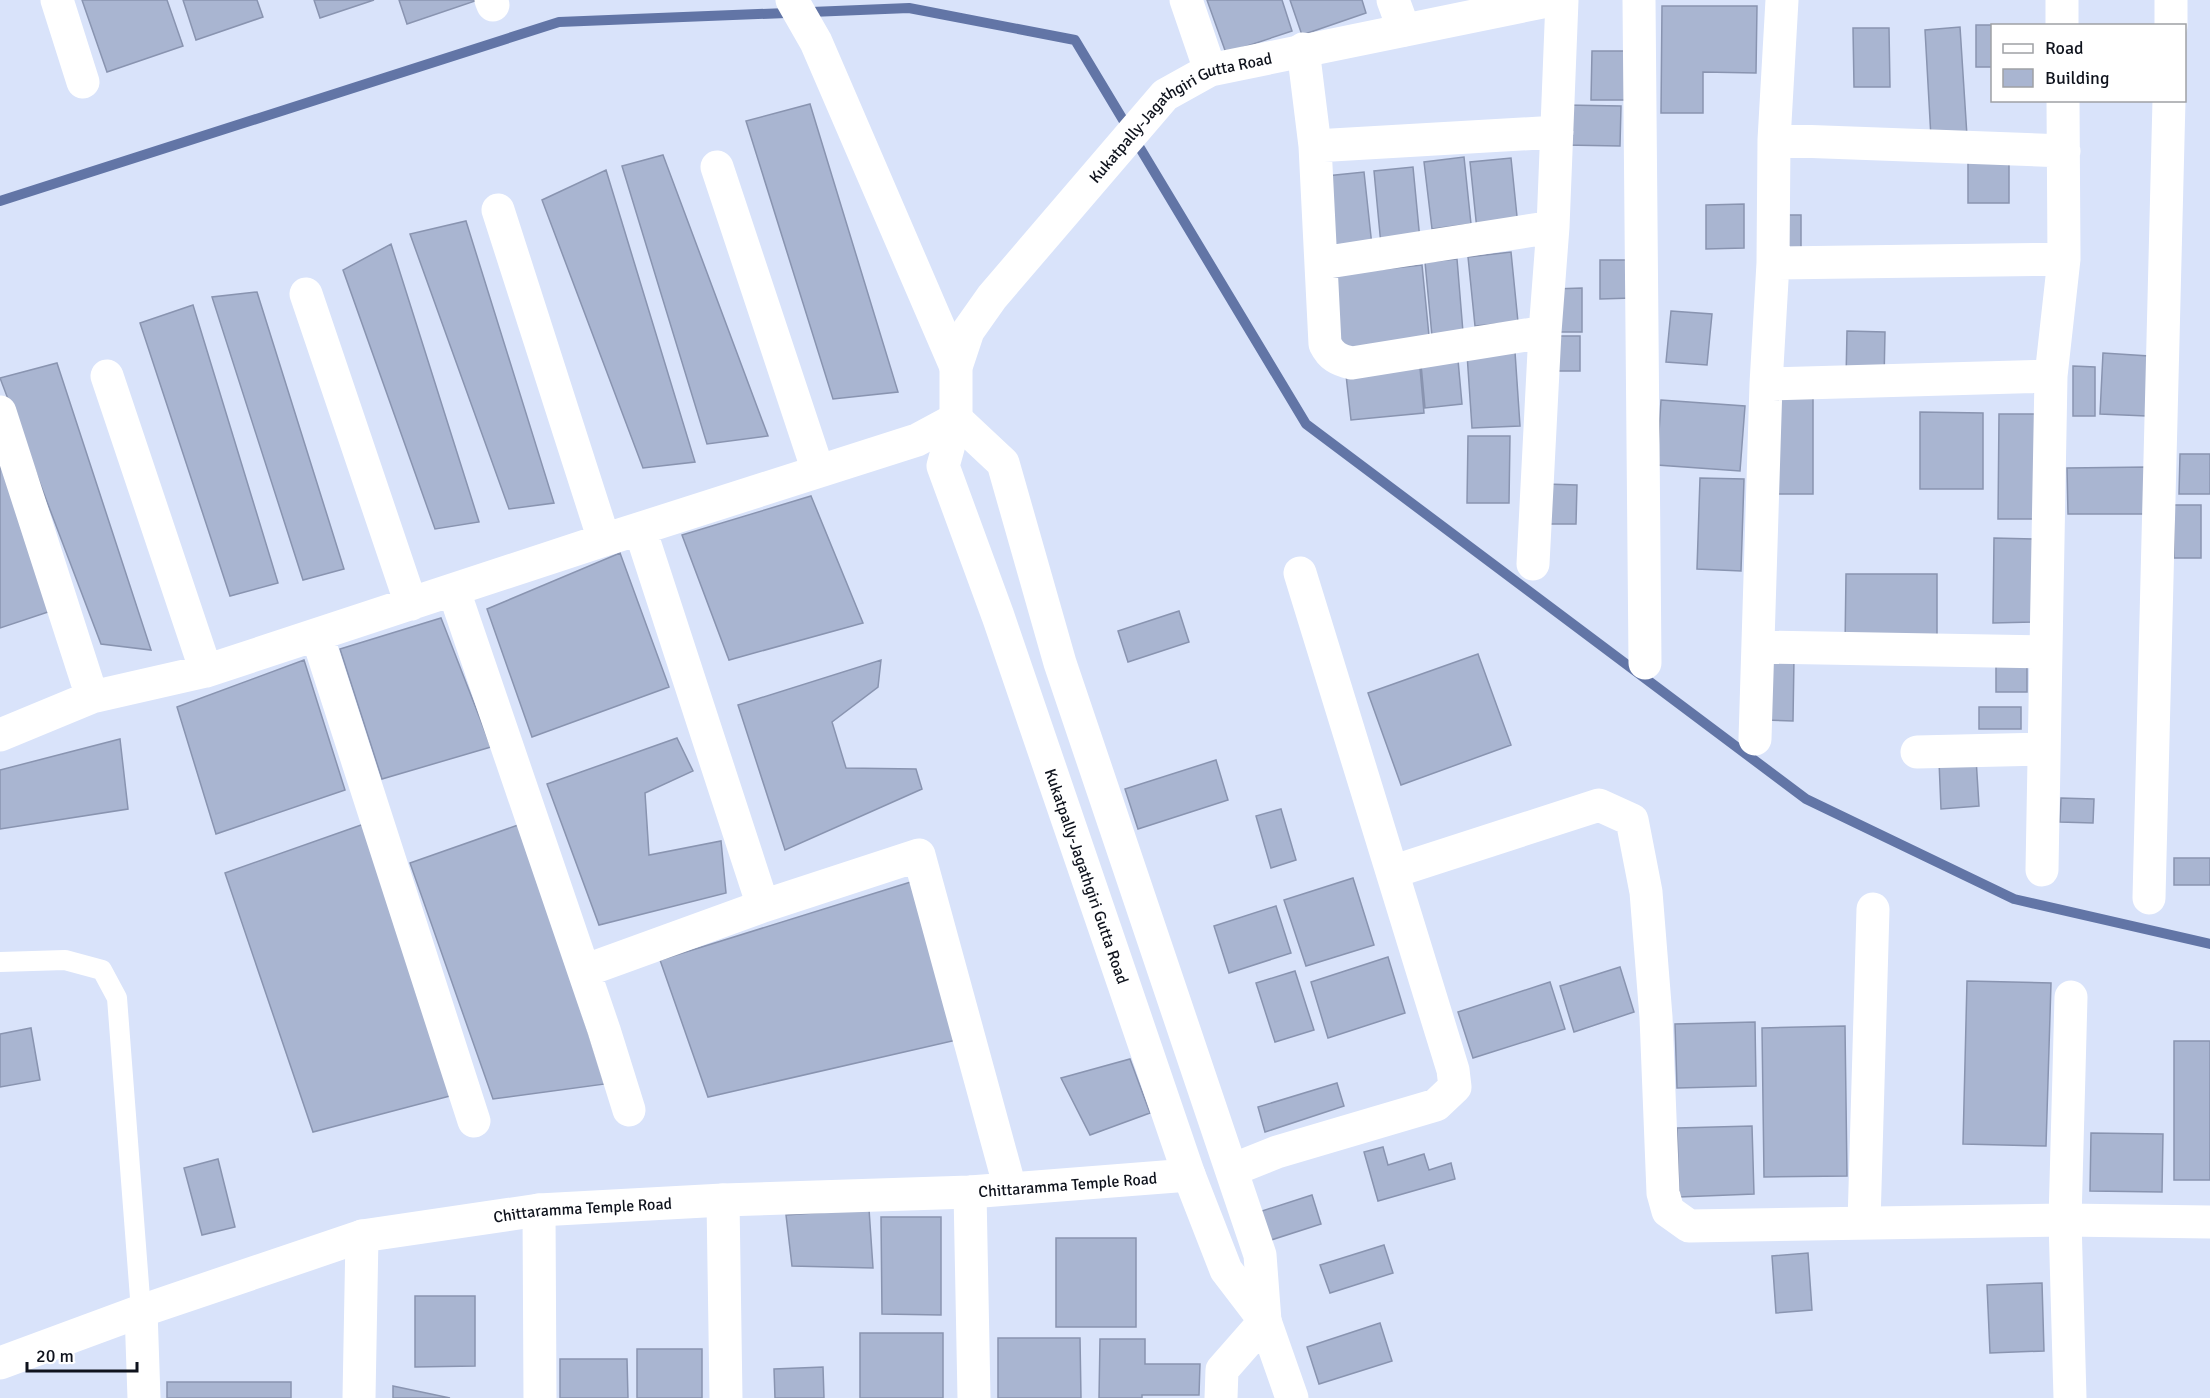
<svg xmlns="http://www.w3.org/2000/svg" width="2210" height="1398" viewBox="0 0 2210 1398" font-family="Signika,sans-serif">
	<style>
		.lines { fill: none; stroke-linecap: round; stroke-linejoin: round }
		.stream { stroke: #6275a6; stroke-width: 10 }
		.building { fill: #a9b5d1; stroke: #8994b0; stroke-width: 1.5 }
		.service { stroke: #fff; stroke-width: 20 }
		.minor { stroke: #fff; stroke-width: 33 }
		.tertiary { stroke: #fff; stroke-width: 33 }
		.labels { text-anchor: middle; stroke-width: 5; stroke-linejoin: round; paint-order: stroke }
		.street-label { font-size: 16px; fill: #0f131d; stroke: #fff }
	</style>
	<rect width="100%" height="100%" fill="#d9e3fa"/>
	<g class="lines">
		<!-- stream -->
		<path class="stream" d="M0 201 559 22 909 8 1075 40 1306 424 1806 799 2014 899 2210 944"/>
	</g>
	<!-- building -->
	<path class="building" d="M82 0H167L183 46 107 72Z
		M183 0H257L263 17 196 40Z
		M314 0H374L320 18Z
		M399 0H474L475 1 407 24Z
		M1207 0H1282L1292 31 1226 53Z
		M1290 0H1362L1366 13 1302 35Z
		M1662 6H1757L1756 73 1703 72V113H1661Z
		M1976 25H2011L1992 26V67H1976Z
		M1960 27 1967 136 1931 138 1925 30Z
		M1853 28H1889L1890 87H1854Z
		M1592 51H1629L1628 100H1591Z
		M810 104 898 392 833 399 746 121Z
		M1565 105 1621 106 1620 146 1564 145Z
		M1968 153H2009V203H1968Z
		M663 155 768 436 707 444 622 166Z
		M1464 157 1471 224 1432 229 1424 162Z
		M1511 158 1518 226 1477 230 1470 162Z
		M1413 167 1420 240 1381 245 1374 171Z
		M606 170 695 462 643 468 542 200Z
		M1364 172 1372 246 1333 251 1326 176Z
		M1744 204V248L1706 249V205Z
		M1780 215H1801V255L1779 256Z
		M466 221 554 503 509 509 410 234Z
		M391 244 479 522 435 529 343 270Z
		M1511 252 1518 322 1475 326 1468 257Z
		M1457 259 1463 332 1432 336 1425 262Z
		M1600 260H1633V298L1600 299Z
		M1422 265 1430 346 1336 356 1328 275Z
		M1582 288V332H1553V289Z
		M257 292 344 569 303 580 212 297Z
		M193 305 278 583 230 596 140 323Z
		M1671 311 1712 314 1707 365 1666 362Z
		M1847 331 1885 332 1884 381 1846 380Z
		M1554 336H1580V371H1555Z
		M1457 349 1462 404 1425 408 1420 353Z
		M1515 352 1520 426 1472 428 1467 354Z
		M2103 353 2149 356 2146 416 2100 414Z
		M57 363 151 650 101 644 0 378Z
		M2073 366 2095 367V416H2073Z
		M1420 368 1424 413 1351 420 1346 375Z
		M1773 398H1813V494H1772Z
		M1661 400 1745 406 1740 471 1657 465Z
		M1920 412 1983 413V489H1920Z
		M1999 414H2037L2036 519H1998Z
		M1468 436H1510L1509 503H1467Z
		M0 444 54 610 0 628Z
		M2180 454H2210V494H2179Z
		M2149 467 2148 514H2068L2067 468Z
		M1700 478 1744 479 1741 571 1697 569Z
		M1545 484 1577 485 1576 524H1544Z
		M811 496 863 623 729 660 682 535Z
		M2174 505H2201V558H2174Z
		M1994 538 2033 539V622L1993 623Z
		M620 553 669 687 532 737 487 609Z
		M1846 574H1937V647H1845Z
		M1179 611 1189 642 1128 662 1118 631Z
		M441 618 491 747 382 779 340 649Z
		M1478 654 1511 745 1401 785 1368 693Z
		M1764 657 1794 658 1793 721 1764 720Z
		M1996 658H2027V692H1996Z
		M304 660 345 790 216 834 177 707Z
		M881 660 878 687 832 722 846 768 916 769 922 789 785 850 738 705Z
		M1979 707H2021V729H1979Z
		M677 738 693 771 645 793 649 855 721 841 726 893 599 925 547 784Z
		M120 739 128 809 0 829V770Z
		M1976 758 1979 806 1941 809 1939 761Z
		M1216 760 1228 800 1138 829 1125 789Z
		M2061 798 2094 799 2093 823 2060 822Z
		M1281 809 1296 860 1271 868 1256 816Z
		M364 824 450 1096 313 1132 225 873Z
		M521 824 605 1084 493 1099 410 863Z
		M2174 858H2210V885H2174Z
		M1353 878 1374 945 1306 966 1284 900Z
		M914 881 961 1039 708 1097 660 960Z
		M1276 906 1291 953 1229 973 1214 926Z
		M1388 957 1405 1013 1328 1038 1311 982Z
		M1620 967 1634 1012 1574 1032 1560 986Z
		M1295 971 1314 1030 1275 1042 1256 983Z
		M1967 981 2051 983 2046 1146 1963 1144Z
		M1550 982 1565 1029 1473 1058 1458 1012Z
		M1755 1022 1756 1086 1677 1088 1675 1024Z
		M1845 1026 1847 1176 1764 1177 1762 1028Z
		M31 1028 40 1080 0 1087V1034Z
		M2174 1041H2210V1180H2174Z
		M1130 1059 1150 1113 1090 1135 1061 1078Z
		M1337 1083 1344 1106 1265 1132 1258 1107Z
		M1752 1126 1754 1194 1679 1197 1677 1128Z
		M2091 1133 2163 1134 2162 1192 2090 1191Z
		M1383 1147 1388 1165 1424 1154 1429 1170 1451 1163 1455 1179 1378 1201 1364 1152Z
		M218 1159 235 1227 202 1235 184 1168Z
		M1312 1195 1321 1224 1268 1241 1259 1212Z
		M869 1209 873 1268 792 1266 786 1215Z
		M881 1217H941V1315L882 1314Z
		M1056 1238H1136V1327H1056Z
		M1384 1245 1393 1273 1330 1293 1320 1265Z
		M1808 1253 1812 1310 1776 1313 1772 1256Z
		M2042 1283 2044 1351 1990 1353 1987 1285Z
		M415 1296H475V1366L415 1367Z
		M1380 1323 1392 1361 1319 1384 1307 1347Z
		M860 1333H943V1398H860Z
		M998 1338H1080L1081 1398H998Z
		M1100 1339H1145V1364H1200L1199 1395H1142V1398H1099Z
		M637 1349H702V1398H637Z
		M560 1359H627L628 1398H560Z
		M823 1367 824 1398H775L774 1369Z
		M167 1382H291V1398H167Z
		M393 1386 450 1398H393Z"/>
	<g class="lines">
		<!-- service -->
		<path class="service" d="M0 962 65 960 102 970 117 998 141 1311"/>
		<!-- minor -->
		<path class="minor" d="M57 0 83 82
			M491 0 493 5
			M792 0 816 42 956 367
			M1186 0 1210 70
			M1393 0 1404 30
			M1639 0 1645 663
			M2062 0V26
			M2171 26V0
			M1303 49 1315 146 1325 344C1331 356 1338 360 1352 363L1545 332
			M1774 140 2064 151
			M1315 146 1557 132
			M717 167 818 471
			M498 210 604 540
			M1322 263 1553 227
			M1773 263 2064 259
			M306 294 411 604
			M107 376 206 671
			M1766 384 2051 376
			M0 412 92 697
			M640 529 763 906
			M1533 564 1545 332 1553 227 1562 0
			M454 591 604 1030 629 1110
			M317 635 474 1121
			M1758 647 2046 652
			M0 735 92 697 206 671 604 540 917 440 956 419
			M1755 739 1766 384 1773 263 1774 140 1782 0
			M1917 752 2044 749
			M2042 870 2051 376 2064 259 2063 100
			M1392 872 1599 805 1632 820 1646 892 1656 1017 1663 1193 1668 1211 1689 1226 2065 1220 2210 1222
			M2149 898 2169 100
			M584 971 763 906 919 855 1010 1188
			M1232 1170 1277 1152 1436 1105 1455 1087 1453 1070 1300 573
			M970 1192 974 1398
			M723 1200 726 1398
			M539 1210 540 1398
			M1864 1223 1873 909
			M141 1311 144 1398
			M359 1398 362 1236
			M1221 1398 1222 1370 1265 1321 1292 1398
			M2070 1398 2065 1220 2071 997"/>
		<!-- tertiary -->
		<g class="tertiary">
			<path d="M956 419 1003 463 1060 663 1260 1255 1265 1321"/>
			<path id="s1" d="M1265 1321 1226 1270 1189 1175 998 616 943 466 956 419V367L968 331 992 297 1165 95 1210 70 1552 0"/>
			<path id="s2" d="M0 1363 141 1311 362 1236 539 1210 723 1200 970 1192 1189 1175"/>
		</g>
	</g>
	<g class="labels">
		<!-- street labels -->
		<g class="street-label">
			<text dy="6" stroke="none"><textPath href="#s1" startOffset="1364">Kukatpally-Jagathgiri Gutta Road</textPath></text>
			<text transform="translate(1087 876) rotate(71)" y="6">Kukatpally-Jagathgiri Gutta Road</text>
			<text dy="6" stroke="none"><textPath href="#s2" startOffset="1092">Chittaramma Temple Road</textPath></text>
			<text dy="6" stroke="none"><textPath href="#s2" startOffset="606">Chittaramma Temple Road</textPath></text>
		</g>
	</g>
	<!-- legend -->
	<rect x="1991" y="24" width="195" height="78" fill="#ffffff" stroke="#9fa1a5" stroke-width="1.5"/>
	<rect x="2003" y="44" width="30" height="9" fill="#ffffff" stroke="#9fa1a5" stroke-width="1.5"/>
	<text x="2045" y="54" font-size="18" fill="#0f131d">Road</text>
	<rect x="2003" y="69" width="30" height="18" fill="#a9b5d1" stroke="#9fa1a5" stroke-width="1.5"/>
	<text x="2045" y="84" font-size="18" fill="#0f131d">Building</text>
	<!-- scale -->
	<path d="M27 1362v9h110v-9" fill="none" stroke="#0f131d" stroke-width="3"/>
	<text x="36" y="1362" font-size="18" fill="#0f131d" stroke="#ffffff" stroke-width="4.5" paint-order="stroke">20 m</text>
</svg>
